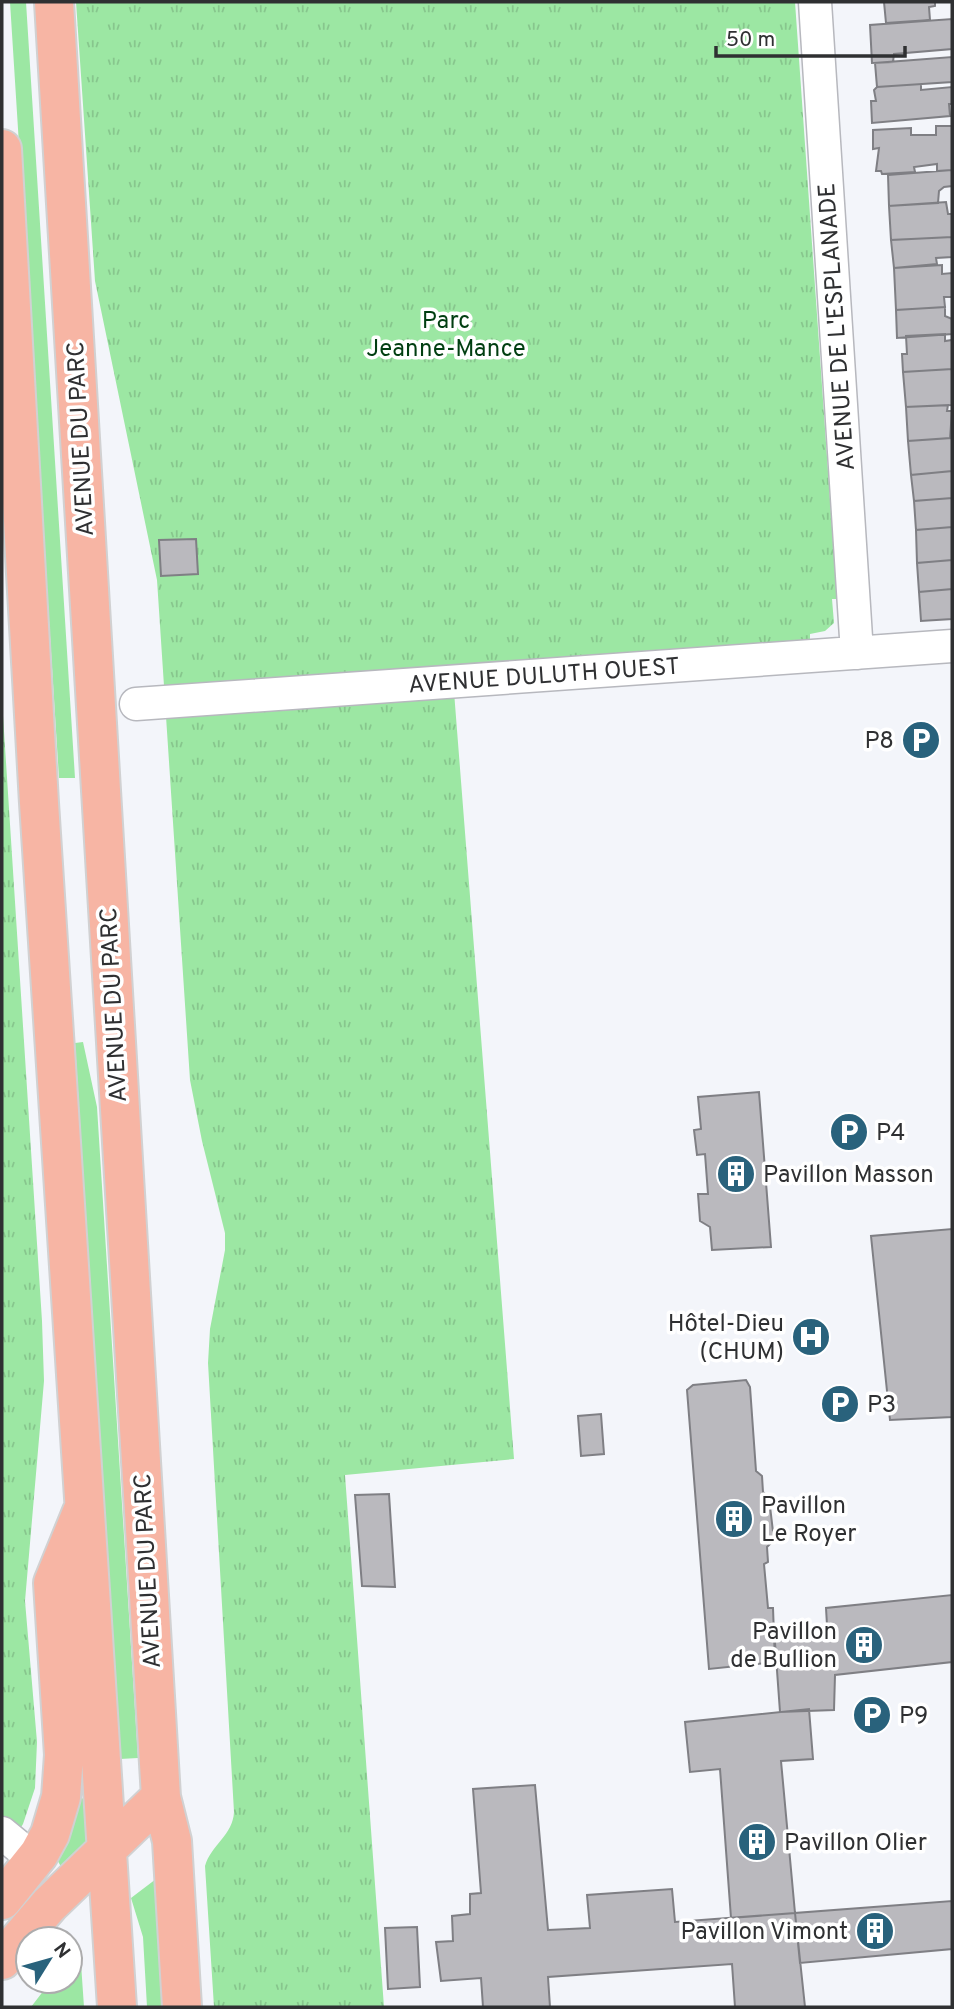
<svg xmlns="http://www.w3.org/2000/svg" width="954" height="2009" viewBox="0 0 954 2009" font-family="Overpass,sans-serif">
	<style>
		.grass { fill: #9ce7a3 }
		.park { fill: url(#park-tufts) }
		.building { fill: #bab9be; stroke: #7f7f84; stroke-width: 2 }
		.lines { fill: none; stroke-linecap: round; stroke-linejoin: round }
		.minor-casing { stroke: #b7b8be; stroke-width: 35 }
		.major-casing { stroke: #d1d1d2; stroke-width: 42 }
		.minor { stroke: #fff; stroke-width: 32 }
		.major { stroke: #f7b5a4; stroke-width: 38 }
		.labels { text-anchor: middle; stroke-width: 7; stroke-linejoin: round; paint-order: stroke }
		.park-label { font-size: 24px; fill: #013e11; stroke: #fff }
		.street-label { font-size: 24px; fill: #2f3032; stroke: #fff }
		.poi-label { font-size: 24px; fill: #2f3032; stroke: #fff; text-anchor: start }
	</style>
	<defs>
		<pattern id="park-tufts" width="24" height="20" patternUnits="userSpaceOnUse" patternTransform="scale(1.75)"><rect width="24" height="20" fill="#9ce7a3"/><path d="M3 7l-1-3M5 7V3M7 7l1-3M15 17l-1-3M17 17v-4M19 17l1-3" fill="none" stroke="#87c68d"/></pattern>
	</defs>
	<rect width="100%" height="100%" fill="#f3f5fa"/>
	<!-- grass -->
	<path class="grass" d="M10 2H26L75 778H59Z
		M83 1042 97 1107 138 1758 120 1759 75 1043Z
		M76 1797 85 1799 88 1847 64 1872 55 1856Z
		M156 1879 164 2007H147L143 1937 131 1898Z
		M80 1949 84 2007H31L51 1981H70V1959Z"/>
	<!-- park -->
	<path class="park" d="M76 2H795L837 599H832L834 623 825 631 810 634V640L452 666 514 1459 345 1475 384 2007H214L205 1866C211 1845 233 1835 234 1812L208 1363 210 1329 225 1250V1233L202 1141 190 1080 157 580 95 281Z
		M2 700 42 1321 44 1381 25 1601 37 1742 35 1788 23 1824 2 1858Z"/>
	<!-- building -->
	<path class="building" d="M884 2H935V6L929 7 930 20 886 23Z
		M952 19V49L894 54 893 62 872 63 870 25Z
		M952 57V82L877 87 875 63Z
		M921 84V90L952 87V104H949L950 116 872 123 871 101H876L874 90 877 87Z
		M936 126H952V170L937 171V164L914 167 915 172 882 174 881 171H876L879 148 873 149V130L911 128V135H936Z
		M952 170V186L944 187 939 191 938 203 889 206 888 175Z
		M946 202 948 214H952V237L891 240 889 206Z
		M952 237V257L936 258 937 264 894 268 891 240Z
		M942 265V274L952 273V297H944L945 307 896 310 894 268Z
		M945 307V316L952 319V314V334L897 338 896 310Z
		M945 334V341L952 340V369L903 372 902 354H907L906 336Z
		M952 369V405L906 407 903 372Z
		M948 405 947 411H952L950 438 908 441 906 407Z
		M952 438V471L911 475 908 441Z
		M952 471V498L914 501 911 475Z
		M952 498V527L916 530 914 501Z
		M952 527V560L917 563 916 530Z
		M196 539 198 574 161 576 159 540Z
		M952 560V589L919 592 917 563Z
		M952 589V619L921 621 919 592Z
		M759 1092 771 1247 712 1250 710 1227 700 1221 698 1194H708L705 1154 697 1155 694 1130 701 1129 698 1097Z
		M952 1229V1417L890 1420 871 1236Z
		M746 1380 750 1387 756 1471 762 1476 763 1492 769 1498 774 1540 767 1547 768 1562 764 1564 768 1608H773L775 1662 709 1669 687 1390 693 1385Z
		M601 1414 604 1454 581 1456 578 1416Z
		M389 1494 395 1587 362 1586 355 1495Z
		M952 1595V1662L835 1675 834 1710 780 1712 774 1629 827 1625 826 1608Z
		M809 1709 813 1759 781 1761 795 1913 731 1918 720 1769 690 1772 685 1722Z
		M535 1785 548 1930 590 1928 587 1895 672 1889 675 1922 795 1913 805 2007H735L732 1964 548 1977 550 2007H483L481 1978 441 1981 436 1942 453 1941 452 1916 470 1914V1894L481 1893 473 1789Z
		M952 1901V1949L800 1963 795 1913Z
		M417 1927 420 1987 388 1989 385 1928Z"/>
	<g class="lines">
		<defs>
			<path id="minor" d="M815 2 857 653
				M136 704 952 646
				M2 1833 19 1847"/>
			<path id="major" d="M54 2 161 1797 172 1841 182 2007
				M2 149 39 803 117 2007
				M2 1900 39 1854 50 1834 61 1797 64 1755 53 1583 82 1512
				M2 1960 49 1905 161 1797"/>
		</defs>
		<!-- minor casing -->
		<use href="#minor" class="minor-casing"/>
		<!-- major casing -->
		<use href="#major" class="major-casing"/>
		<!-- minor -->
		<use href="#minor" class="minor"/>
		<!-- major -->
		<use href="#major" class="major"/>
	</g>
	<!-- icons -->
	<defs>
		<symbol id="parking-disc" viewBox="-11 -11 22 22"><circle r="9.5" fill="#29627c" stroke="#fff"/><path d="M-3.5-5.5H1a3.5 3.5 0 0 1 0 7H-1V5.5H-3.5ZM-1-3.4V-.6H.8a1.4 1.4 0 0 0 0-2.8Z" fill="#fff"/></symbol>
		<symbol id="building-disc" viewBox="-11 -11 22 22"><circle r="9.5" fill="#29627c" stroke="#fff"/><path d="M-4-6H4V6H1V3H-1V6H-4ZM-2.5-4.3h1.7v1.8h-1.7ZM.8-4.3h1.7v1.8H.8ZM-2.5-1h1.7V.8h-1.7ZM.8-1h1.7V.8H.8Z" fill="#fff"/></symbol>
		<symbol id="hospital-disc" viewBox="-11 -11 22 22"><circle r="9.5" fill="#29627c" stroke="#fff"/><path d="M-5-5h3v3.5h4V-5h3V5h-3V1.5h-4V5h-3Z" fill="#fff"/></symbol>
	</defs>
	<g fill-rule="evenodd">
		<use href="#parking-disc" x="899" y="718" width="44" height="44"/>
		<use href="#parking-disc" x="827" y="1110" width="44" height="44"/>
		<use href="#building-disc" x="714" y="1152" width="44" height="44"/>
		<use href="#hospital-disc" x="789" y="1315" width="44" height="44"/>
		<use href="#parking-disc" x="818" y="1382" width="44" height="44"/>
		<use href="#building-disc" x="712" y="1497" width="44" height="44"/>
		<use href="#building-disc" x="842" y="1623" width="44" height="44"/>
		<use href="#parking-disc" x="850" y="1693" width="44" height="44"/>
		<use href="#building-disc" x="735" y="1820" width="44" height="44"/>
		<use href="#building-disc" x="853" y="1909" width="44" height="44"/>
	</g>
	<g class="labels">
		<!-- park labels -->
		<g class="park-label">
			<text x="446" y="328">Parc<tspan x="446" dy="28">Jeanne-Mance</tspan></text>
		</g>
		<!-- street labels -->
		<g class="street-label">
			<text transform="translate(836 327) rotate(-94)" y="8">AVENUE DE L'ESPLANADE</text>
			<text transform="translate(80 439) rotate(-93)" y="8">AVENUE DU PARC</text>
			<text transform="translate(544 675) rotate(-4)" y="8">AVENUE DULUTH OUEST</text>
			<text transform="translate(113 1005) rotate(-93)" y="8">AVENUE DU PARC</text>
			<text transform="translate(147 1571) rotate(-93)" y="8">AVENUE DU PARC</text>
		</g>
		<!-- poi labels -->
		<g class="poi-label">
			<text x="894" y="748" text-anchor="end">P8</text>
			<text x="876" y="1140">P4</text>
			<text x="763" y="1182">Pavillon Masson</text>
			<text x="784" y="1331" text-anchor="end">Hôtel-Dieu<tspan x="784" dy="28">(CHUM)</tspan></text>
			<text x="867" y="1412">P3</text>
			<text x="761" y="1513">Pavillon<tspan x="761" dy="28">Le Royer</tspan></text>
			<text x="837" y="1639" text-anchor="end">Pavillon<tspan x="837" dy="28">de Bullion</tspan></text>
			<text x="899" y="1723">P9</text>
			<text x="784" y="1850">Pavillon Olier</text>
			<text x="848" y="1939" text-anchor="end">Pavillon Vimont</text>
		</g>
	</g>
	<!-- border -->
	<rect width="954" height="2009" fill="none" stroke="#2f3032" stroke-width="7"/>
	<!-- north arrow -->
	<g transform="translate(49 1960) rotate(53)"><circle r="33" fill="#ffffff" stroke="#acacad" stroke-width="2"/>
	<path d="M0-5L12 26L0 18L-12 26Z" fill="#29627c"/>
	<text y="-10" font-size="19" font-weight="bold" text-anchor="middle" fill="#2f3032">N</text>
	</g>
	<!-- scale -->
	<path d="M716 46v10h189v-10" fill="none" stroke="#2f3032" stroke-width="3.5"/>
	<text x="726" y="46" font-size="21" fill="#2f3032" stroke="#ffffff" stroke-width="5" paint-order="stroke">50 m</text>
</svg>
